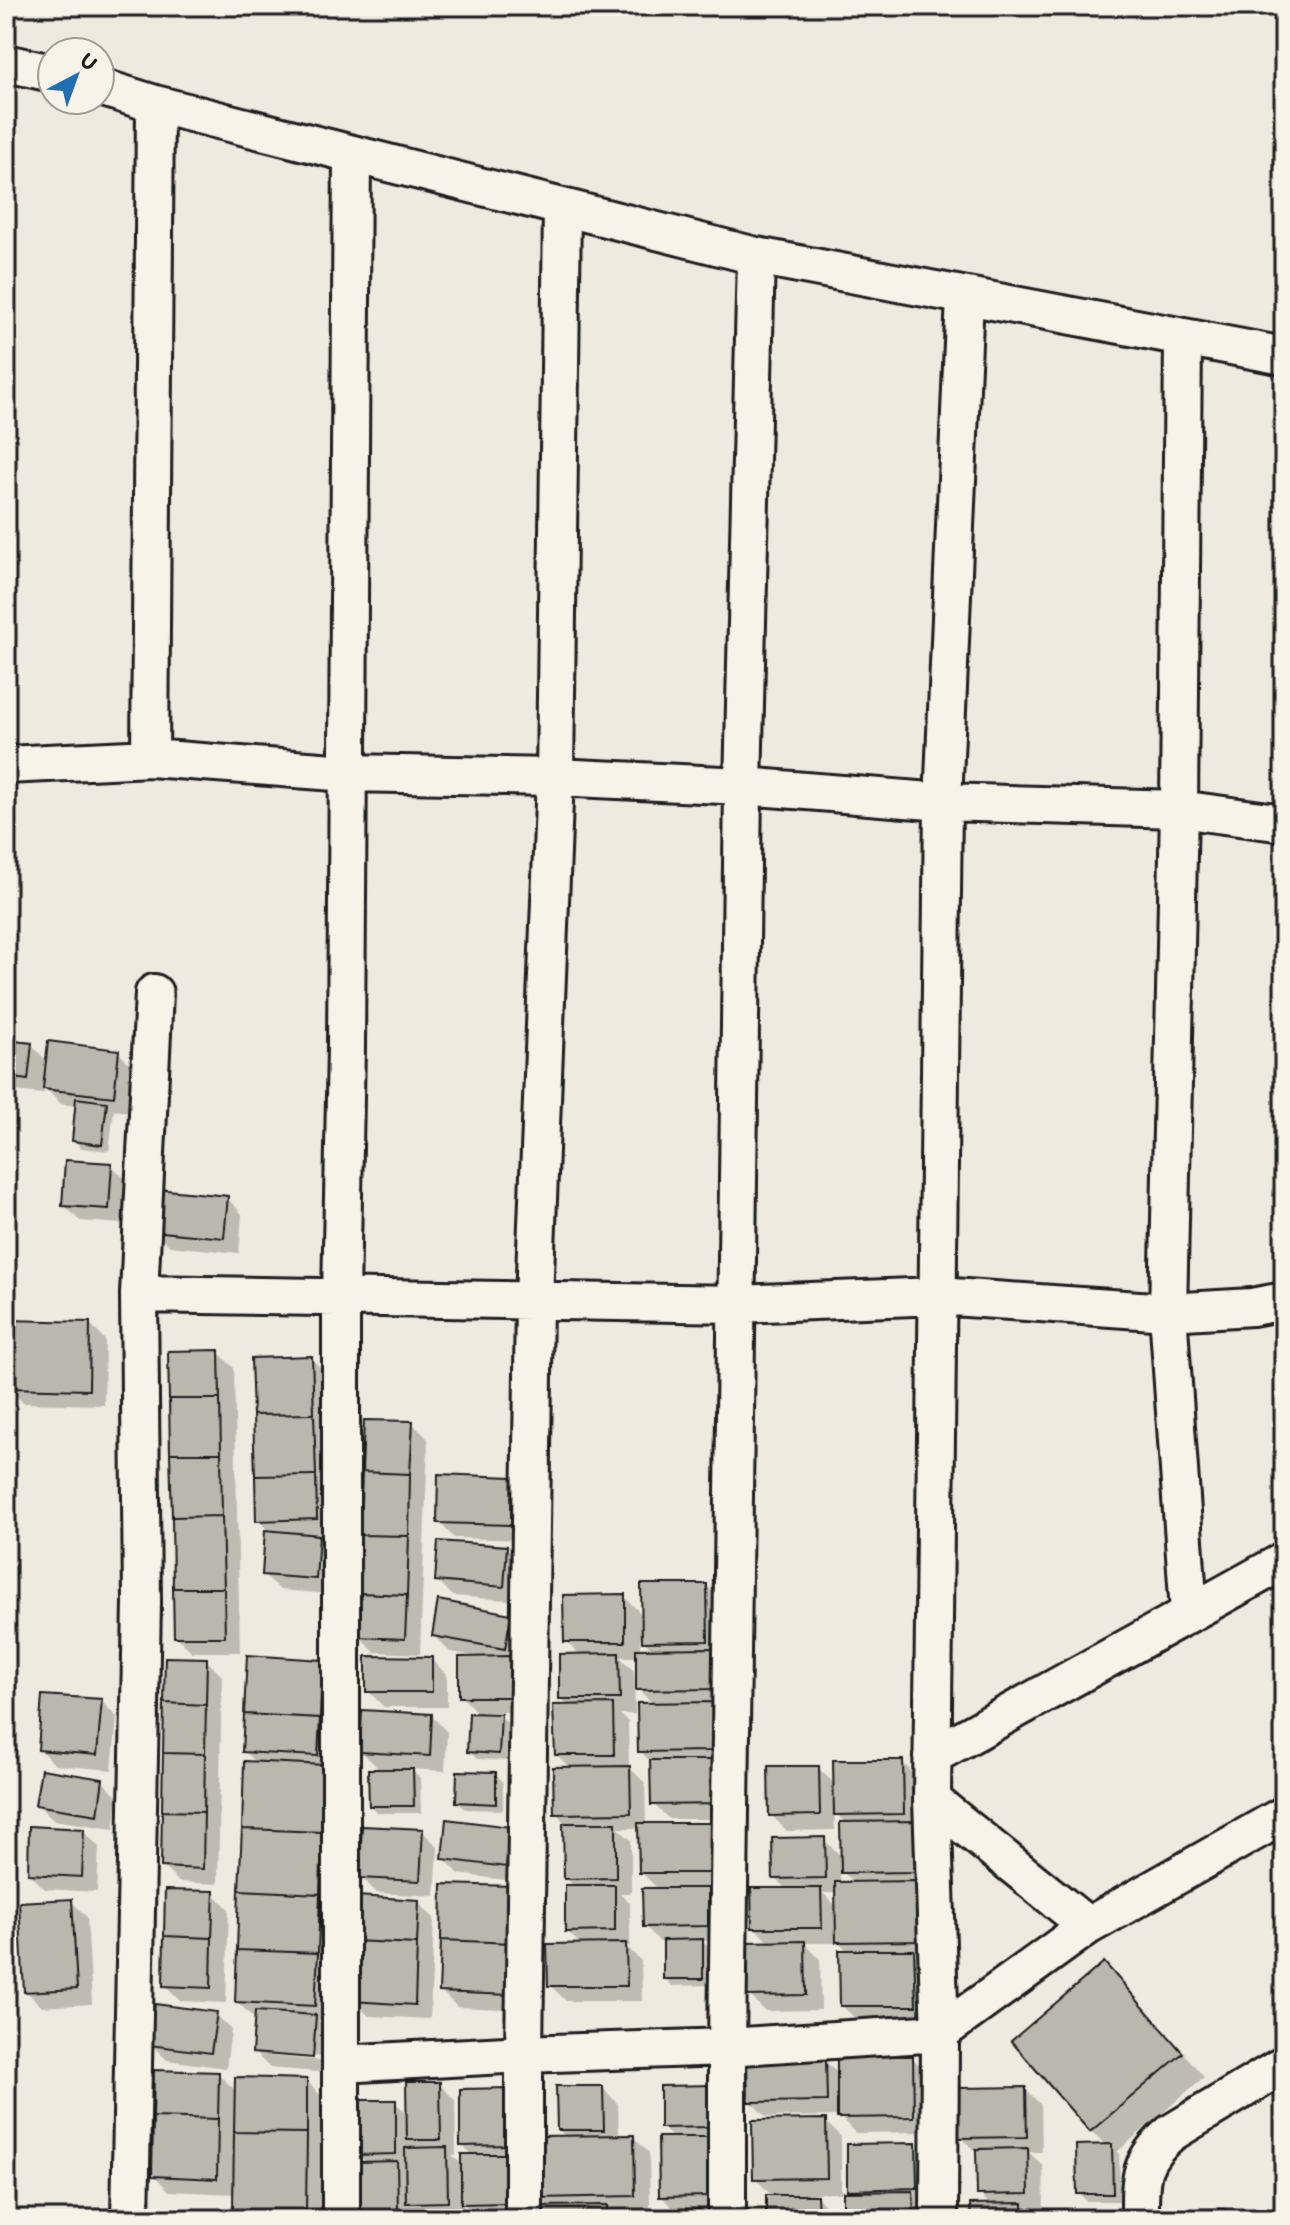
<svg xmlns="http://www.w3.org/2000/svg" width="1290" height="2225" viewBox="0 0 1290 2225" font-family="Itim,sans-serif">
	<style>
		.shadow { fill: #0003; fill-rule: evenodd }
		.building { fill: #bab7af; stroke: #1c1c1c; stroke-width: 2 }
		.lines { fill: none; stroke-linecap: round; stroke-linejoin: round }
		.street-casing { stroke: #1c1c1c; stroke-width: 42 }
		.street { stroke: #f7f3e8; stroke-width: 36 }
	</style>
	<rect width="100%" height="100%" fill="#eeeae0"/>
	<filter id="ink" filterUnits="userSpaceOnUse"><feTurbulence type="fractalNoise" baseFrequency=".0125" numOctaves="2"/><feDisplacementMap in="SourceGraphic" scale="16" xChannelSelector="R" yChannelSelector="G"/><feConvolveMatrix kernelMatrix="1 2 1 2 8 2 1 2 1" color-interpolation-filters="sRGB"/></filter>
	<g filter="url(#ink)">
		<!-- shadow -->
		<path class="shadow" d="M6 1042 31 1045 48 1062 118 1052 134 1068 129 1112 114 1110 109 1151 81 1148 74 1140 77 1106 61 1104 44 1087 43 1094 6 1090Z
			M111 1165 127 1181 124 1224 80 1221 64 1205Z
			M227 1198 242 1214 239 1253 170 1246 154 1231Z
			M90 1324 105 1340 104 1405 23 1403 8 1387Z
			M218 1352 234 1368 240 1652H192L176 1636Z
			M311 1358 327 1374 332 1534H316L334 1553 331 1594 280 1590 264 1575 271 1533 258 1520Z
			M412 1423 428 1439 420 1654 375 1652 359 1636Z
			M511 1479 527 1495 526 1540 454 1538 439 1522Z
			M506 1548 522 1564 519 1601 453 1596 437 1580Z
			M707 1586 722 1602 730 1704H712L727 1720 736 1819H669L653 1804 652 1763 640 1751 654 1705 638 1689V1657H620L634 1671 635 1714H620L628 1722 629 1767 645 1783 646 1825H712L728 1888H705L723 1905V1941H702L710 1949V1985L672 1986 665 1978V1942H660L645 1926 659 1890 641 1872 640 1828H618L631 1840V1893H620L630 1903V1946H626L641 1961 642 2001H566L550 1985 582 1946 567 1931 575 1887 566 1878 565 1823 556 1813 570 1768 557 1755 569 1707 561 1698 580 1655 566 1641 624 1596 643 1616ZM640 1637 653 1651H640Z
			M510 1616 525 1631 526 1712H482V1716H500L508 1724 506 1761 477 1759 470 1752 480 1716 461 1696 476 1656 450 1652 434 1636Z
			M431 1659 447 1675V1707H384L368 1691Z
			M206 1660 222 1676 218 1884 179 1882 163 1867Z
			M321 1662 337 1677 330 2021 318 2020 330 2033 328 2073 270 2068 254 2052 257 2018 253 2017 237 2002 257 1764 244 1751ZM268 2052 323 2057V2061L268 2056Z
			M101 1701 117 1717 112 1770 55 1765 40 1750Z
			M432 1716 447 1732 445 1771 411 1769 420 1778 421 1813H378L371 1806 381 1771 362 1752Z
			M902 1762 918 1778 936 1956H918L929 1967 931 2021H858L842 2006 849 1952 840 1943H804L820 1959 821 2010 765 2011 749 1995 771 1944 754 1927 787 1890 775 1878 824 1840 843 1858 847 1824 834 1812 835 1830 787 1831 771 1815 818 1768 836 1785ZM840 1869 855 1884H840ZM823 1893H837V1907Z
			M496 1774 503 1782V1810L465 1809 458 1802Z
			M102 1781 118 1797 114 1829 53 1820 37 1804Z
			M510 1829 521 1882 459 1874 444 1858Z
			M83 1831 99 1847 97 1892 45 1889 30 1874Z
			M422 1831 438 1847 435 1896 377 1893 361 1877Z
			M444 1886 525 2010 457 2007 441 1991Z
			M213 1893 229 1909 226 2003 180 2001 165 1986Z
			M71 1901 87 1917 92 2004 42 2007 26 1991Z
			M418 1902 434 1918 430 2019 369 2016 353 2001Z
			M1104 1964 1127 1987 1204 2077 1117 2152 1119 2154 1120 2201H1086L1079 2193 1107 2146 1091 2131Z
			M216 2014 231 2030 226 2068 167 2060 151 2044Z
			M912 2058 928 2073 929 2132 855 2133 839 2116 766 2117 750 2101 825 2061 839 2075Z
			M218 2074 237 2092 307 2081 322 2097 321 2219H245L235 2209V2194L169 2191 154 2175Z
			M439 2084 455 2100 456 2155H452L463 2166 473 2156 462 2145 510 2090 524 2218 479 2219 463 2203V2219H454V2217L367 2219 359 2211 368 2164 358 2154 395 2102 408 2115Z
			M714 2087 725 2211H698L706 2219H660L676 2211 661 2196 674 2139 662 2127Z
			M603 2088 618 2104 619 2137H633L649 2153 650 2211 611 2212 619 2219H544L550 2208 539 2197 567 2138 559 2130Z
			M1025 2089 1041 2105 1042 2152H1029L1043 2166 1044 2209H1026L1036 2219H973L991 2205 979 2194 976 2152 961 2137Z
			M825 2121 841 2137V2193H813L832 2212V2219H768L773 2197 755 2178Z
			M915 2145 931 2161 928 2219H845L854 2194 849 2189Z"/>
		<!-- building -->
		<path class="building" d="M6 1040 32 1043 28 1080 6 1077Z
			M48 1041 119 1050 114 1097 43 1089Z
			M76 1098 107 1102 102 1145 72 1141Z
			M65 1160 112 1163 109 1209 62 1206Z
			M156 1189 228 1196 224 1238 152 1231Z
			M7 1320 90 1322 89 1390 6 1388Z
			M219 1350 220 1399H169L168 1351Z
			M312 1356 314 1414 253 1415 251 1358Z
			M169 1399H220L221 1453H170Z
			M314 1414 316 1475 255 1476 253 1415Z
			M364 1420 413 1421 410 1474 362 1472Z
			M170 1453H221L222 1516 172 1517Z
			M362 1472 410 1474 409 1536 360 1535Z
			M438 1474 512 1477 511 1525 437 1523Z
			M316 1475 317 1519 256 1521 255 1476Z
			M222 1516 224 1588H173L172 1517Z
			M265 1530 319 1535 316 1579 262 1575Z
			M360 1535 409 1536 407 1595 359 1593Z
			M438 1541 507 1546 504 1587 435 1581Z
			M641 1584H707L708 1641 642 1642Z
			M173 1588H224L225 1637H174Z
			M359 1593 407 1595 405 1639 357 1637Z
			M625 1594V1642H564L563 1595Z
			M438 1600 511 1614 505 1649 432 1636Z
			M715 1648 716 1689 636 1690V1649Z
			M619 1653 620 1699H559V1654Z
			M247 1655 322 1660 320 1718 244 1714Z
			M366 1656 432 1657V1692H366Z
			M511 1656V1697H459V1657Z
			M165 1657 207 1658 206 1705 164 1703Z
			M42 1695 102 1699 97 1755 38 1750Z
			M712 1702V1751L638 1752 637 1703Z
			M164 1703 206 1705 205 1754 163 1753Z
			M613 1704 614 1755H555L553 1705Z
			M362 1710 432 1714 430 1756 360 1752Z
			M469 1713 501 1714 499 1754 467 1752Z
			M244 1714 320 1718 318 1756 242 1752Z
			M163 1753 205 1754 204 1812 162 1811Z
			M650 1760H720L721 1804 651 1805Z
			M833 1760H903L904 1814 834 1815Z
			M244 1761 325 1765 322 1832 242 1829Z
			M630 1766 631 1813 554 1814 553 1767Z
			M768 1766H819L820 1815 769 1816Z
			M41 1769 103 1779 98 1815 35 1805Z
			M368 1769H413L414 1806H369Z
			M457 1771 496 1772V1804L456 1802Z
			M162 1811 204 1812 203 1869 161 1867Z
			M446 1819 511 1827 506 1867 442 1859Z
			M918 1821V1872L841 1873 840 1822Z
			M563 1823H616V1878L564 1879Z
			M638 1823H712L713 1873H639Z
			M29 1826 84 1829 82 1877 28 1874Z
			M362 1826 423 1829 420 1881 359 1878Z
			M242 1829 322 1832 320 1894 239 1890Z
			M825 1837 826 1878 773 1879 772 1838Z
			M920 1881 921 1941 836 1942 835 1882Z
			M442 1884 514 1886 512 1943 441 1940Z
			M565 1885H615V1931L565 1932Z
			M642 1888H708V1926L643 1927Z
			M751 1888H821L822 1928H752Z
			M165 1890 214 1891 212 1938 164 1936Z
			M239 1890 320 1894 318 1953 237 1950Z
			M356 1896 419 1900 417 1944 353 1941Z
			M72 1899 77 1989 24 1992 19 1902Z
			M164 1936 212 1938 211 1988 163 1986Z
			M703 1939V1979H663V1940Z
			M441 1940 512 1943 510 1995 439 1992Z
			M353 1941 417 1944 415 2005 351 2001Z
			M805 1941 806 1995 747 1996 746 1942Z
			M626 1943 627 1986H548L547 1944Z
			M237 1950 318 1953 315 2006 235 2002Z
			M839 1950H914L916 2006H840Z
			M1104 1962 1183 2053 1090 2132 1011 2041Z
			M155 2004 217 2012 211 2053 149 2045Z
			M255 2011 316 2015 313 2058 252 2053Z
			M837 2056H913L914 2117 837 2118Z
			M826 2059 827 2101 748 2102 747 2060Z
			M154 2070 219 2072 218 2119 153 2117Z
			M235 2077 307 2079V2133L234 2132Z
			M406 2082H440L441 2140H407Z
			M715 2085 716 2127 660 2128V2086Z
			M556 2086H603L604 2130H557Z
			M1026 2087 1027 2137 959 2138 958 2088Z
			M511 2088 512 2145 460 2146V2089Z
			M356 2100H396V2154L356 2155Z
			M153 2117 218 2119 217 2179 152 2176Z
			M826 2119 827 2178 753 2179 752 2120Z
			M234 2132 307 2133 306 2212 233 2210Z
			M634 2135 635 2196 537 2198 535 2136Z
			M658 2137H709L710 2196 659 2197Z
			M916 2143 917 2188 847 2190V2144Z
			M1112 2144 1113 2194H1077L1076 2145Z
			M447 2147 448 2202 406 2203 405 2148Z
			M1028 2148 1029 2194 977 2195 976 2149Z
			M461 2154H508L509 2203 461 2204Z
			M397 2161 398 2212H357L356 2162Z
			M913 2191 914 2219H843V2192Z
			M766 2195H817L818 2219H766Z
			M1023 2203V2219H971L970 2204Z
			M608 2205V2219H542V2206Z
			M699 2209V2219H658L657 2210Z
			M1224 2209 1225 2219H1177V2210Z
			M405 2210H435V2219H405Z
			M1080 2212H1129V2219H1080Z"/>
		<g class="lines">
			<defs>
				<path id="street" d="M6 63 52 73
					M100 87 155 104 150 758
					M155 104 756 256 1284 356
					M1183 337 1179 809 1168 1312 1189 1612
					M6 765 150 758 348 773 555 777 743 786 943 802 1179 809 1284 823
					M139 1294 737 1304 938 1296 1168 1312 1252 1307 1284 1301
					M932 1756 1284 1561
					M932 1800 1088 1926
					M341 2064 524 2054 727 2047 940 2033 1088 1926 1284 1815
					M130 2219 142 1603 139 1294 154 993
					M341 2219V1297L346 1047 352 154
					M524 2219V2054L534 1299 555 777 562 208
					M727 2219V2047L743 786 756 256
					M939 2219 940 2033 932 1800 943 802 965 297
					M1140 2219C1140 2178 1138 2161 1171 2133L1284 2065"/>
			</defs>
			<!-- street casing -->
			<use href="#street" class="street-casing"/>
			<!-- street -->
			<use href="#street" class="street"/>
		</g>
	</g>
	<!-- margin -->
	<rect width="1290" height="2225" fill="none" stroke="#f7f3e8" stroke-width="32"/>
	<rect x="16" y="16" width="1258" height="2193" fill="none" stroke="#1c1c1c" stroke-width="3" filter="url(#ink)"/>
	<!-- north arrow -->
	<g transform="translate(76 76) rotate(41)"><circle r="38" fill="#f7f3e8" stroke="#9f9d96" stroke-width="2"/>
	<path d="M0-6L14 30L0 20L-14 30Z" fill="#1f6fb2"/>
	<text y="-12" font-size="22" font-weight="bold" text-anchor="middle" fill="#1c1c1c">U</text>
	</g>
</svg>
